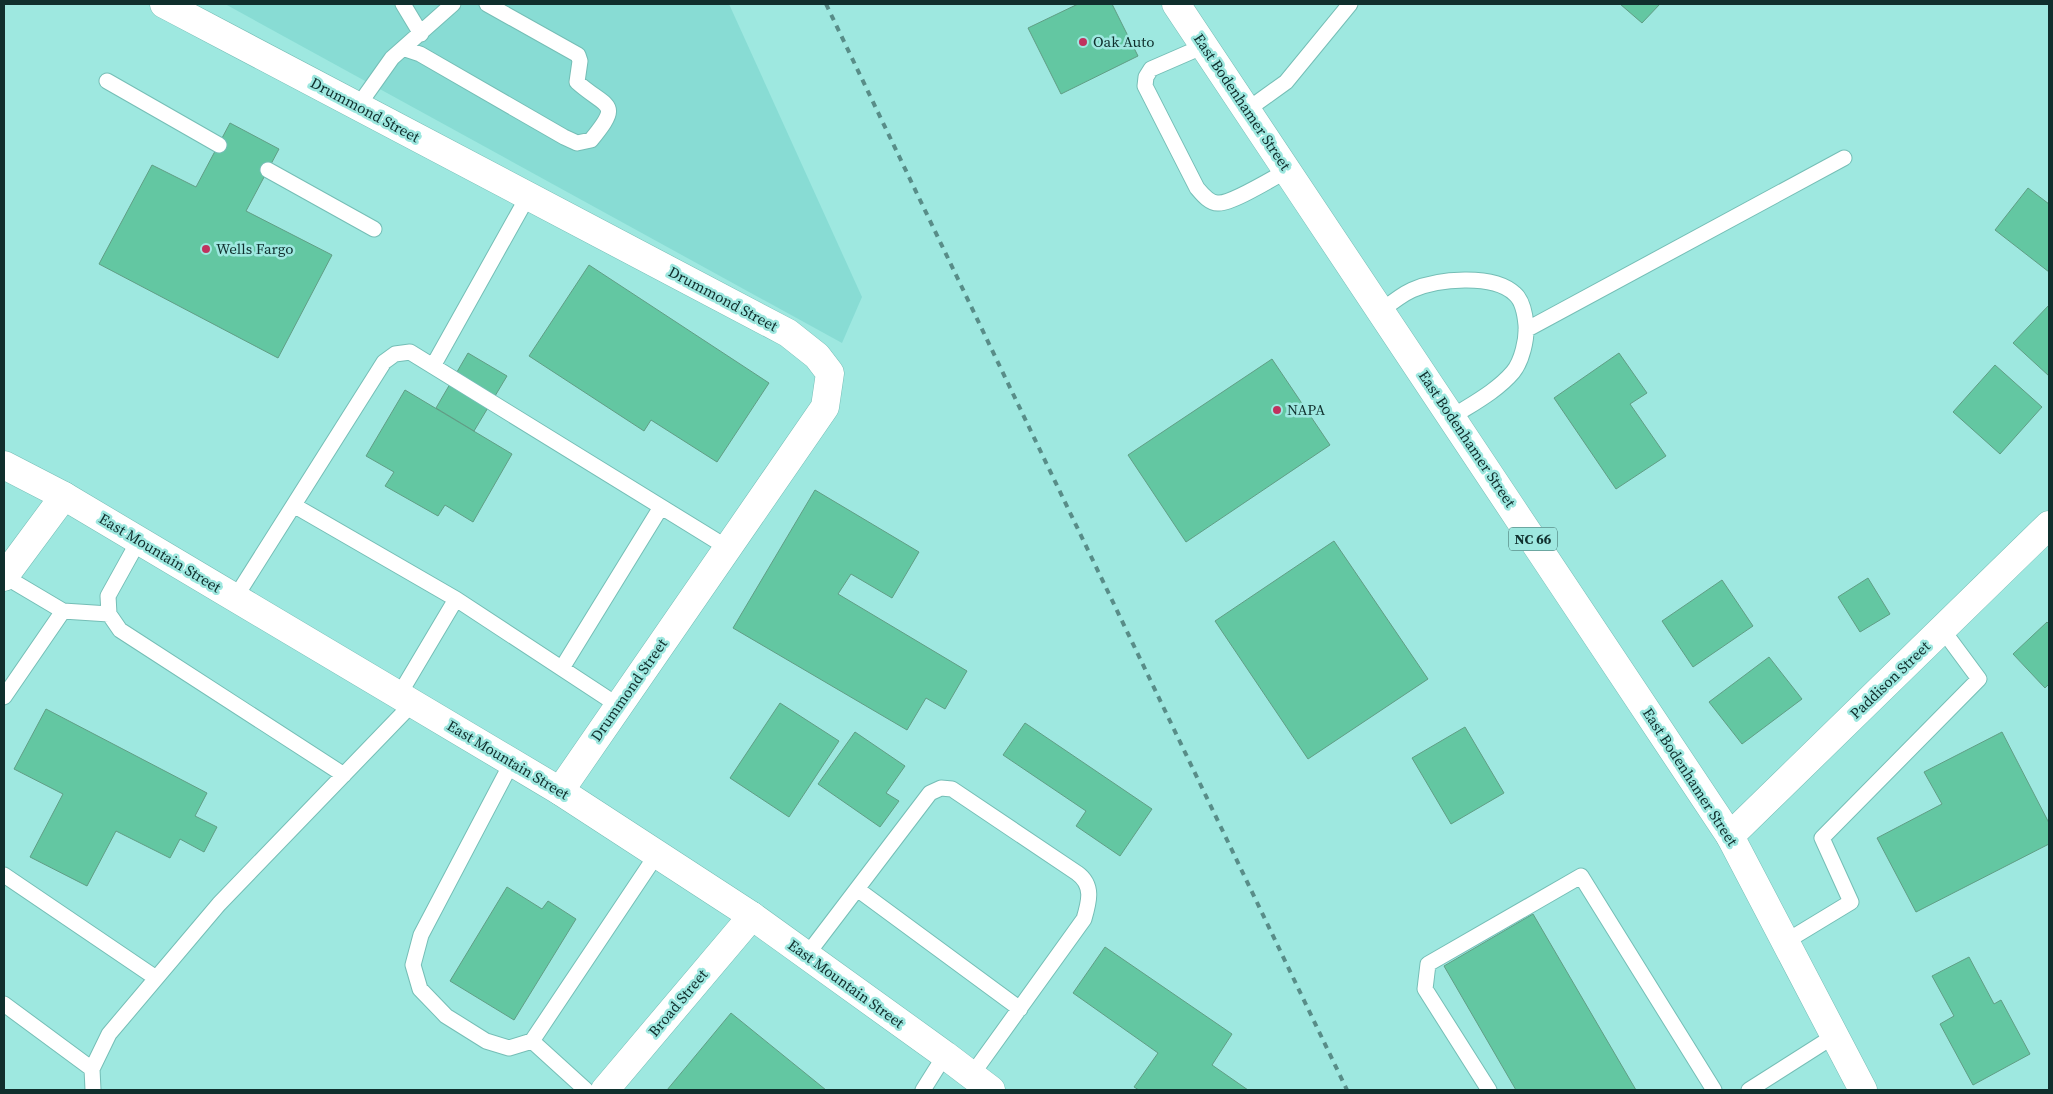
<svg xmlns="http://www.w3.org/2000/svg" width="2053" height="1094" viewBox="0 0 2053 1094" font-family="'Source Serif 4',serif">
	<style>
		.built { fill: #88dcd4 }
		.building { fill: #63c7a2; stroke: #609e85 }
		.lines { fill: none; stroke-linecap: round; stroke-linejoin: round }
		.service-casing { stroke: #75beb6; stroke-width: 17 }
		.minor-casing { stroke: #75beb6; stroke-width: 29 }
		.primary-casing { stroke: #75beb6; stroke-width: 29 }
		.service { stroke: #fff; stroke-width: 15 }
		.minor { stroke: #fff; stroke-width: 28 }
		.primary { stroke: #fff; stroke-width: 28 }
		.rail { stroke: #588d88; stroke-width: 4; stroke-dasharray: 6 6; stroke-linecap: butt }
		.poi-dot { fill: #c0325e; stroke: #9ee8e0; stroke-width: 2 }
		.labels { text-anchor: middle; stroke-width: 5; stroke-linejoin: round; paint-order: stroke }
		.shield { fill: #9ee8e0; stroke: #3b6663; stroke-width: 1 }
		.shield-label { font-size: 14px; font-weight: bold; fill: #102f2d }
		.poi-label { font-size: 15px; fill: #102f2d; stroke: #9ee8e0; text-anchor: start }
		.street-label { font-size: 15px; fill: #102f2d; stroke: #9ee8e0 }
	</style>
	<rect width="100%" height="100%" fill="#9ee8e0"/>
	<!-- built -->
	<path class="built" d="M225 4H729L862 297 842 343Z"/>
	<!-- building -->
	<path class="building" d="M1078 4H1112L1138 56 1061 94 1028 28Z
		M1620 4H1660L1642 23Z
		M230 123 279 149 246 211 332 255 278 358 99 264 152 165 196 187Z
		M2028 188 2049 204V272L1995 230Z
		M589 265 769 383 717 462 651 420 644 431 529 356Z
		M2049 305V376L2013 343Z
		M468 353 507 376 474 431 436 408Z
		M1619 353 1647 393 1630 404 1666 456 1616 489 1554 398Z
		M1272 359 1330 445 1186 542 1128 455Z
		M1995 365 2042 407 2000 454 1953 412Z
		M405 390 512 454 473 522 445 505 438 516 385 486 394 472 366 456Z
		M815 490 919 552 892 598 851 574 838 594 967 671 945 709 926 698 907 730 733 628Z
		M1334 541 1428 679 1308 759 1215 621Z
		M1868 578 1890 614 1860 632 1838 597Z
		M1722 580 1753 626 1693 667 1662 621Z
		M2047 622 2049 624V684L2045 688 2013 654Z
		M1769 657 1802 699 1742 744 1709 702Z
		M780 703 839 741 789 817 730 778Z
		M46 709 207 793 195 816 217 827 204 852 180 839 170 858 116 831 87 886 30 857 63 794 14 769Z
		M1025 723 1152 809 1120 856 1076 826 1086 811 1003 755Z
		M1465 727 1504 793 1451 824 1412 758Z
		M855 732 905 766 886 793 899 801 880 827 818 784Z
		M2002 732 2049 823V844L1916 912 1877 838 1942 804 1924 772Z
		M507 887 542 909 548 901 576 919 514 1020 450 981Z
		M1533 914 1636 1090H1516L1444 966Z
		M1105 947 1232 1034 1212 1065 1248 1090H1139L1134 1087 1158 1053 1073 993Z
		M1969 957 1994 1004 2001 1000 2030 1054 1973 1085 1940 1024 1954 1016 1932 976Z
		M731 1013 826 1090H667Z"/>
	<g class="lines">
		<defs>
			<path id="service" d="M403 4 421 34
				M1204 46 1151 69 1146 77 1145 86 1197 188C1202 194 1210 204 1219 203 1233 203 1273 178 1288 170
				M405 49 420 54 564 137 577 143 591 140C623 101 607 109 577 82L580 61 578 55 487 4
				M107 81 219 145
				M358 106 392 58 453 4
				M1247 110 1286 82 1350 4
				M268 170 374 229
				M1381 311C1391 303 1401 295 1412 290 1437 279 1493 273 1515 294 1523 301 1525 314 1526 325 1527 339 1522 361 1513 372 1497 391 1472 404 1452 417
				M1526 330 1844 158
				M433 366 528 196
				M295 506 456 599 619 706
				M139 540 108 596 109 614 120 630 344 775
				M4 576 63 611 109 614
				M235 598 384 362 395 354 410 352 728 548
				M562 668 661 507
				M399 695 456 599
				M4 697 63 611
				M512 762 421 935 413 965 420 989 446 1016 486 1041 509 1048 532 1041 657 854
				M4 875 156 978
				M857 889 1020 1009
				M1785 942 1851 902 1822 838 1979 679 1942 629
				M806 956 930 793 941 788 952 789 1077 873C1094 885 1089 902 1084 919L971 1076
				M4 1004 92 1069
				M532 1041 586 1090
				M93 1090 92 1069 109 1034 219 904 413 703
				M923 1090 945 1055
				M1489 1090 1425 989 1428 964 1581 876 1714 1090
				M1749 1090 1834 1036"/>
			<path id="minor" d="M164 4 788 333 817 356 830 373 825 407 560 791
				M4 577 64 496
				M1730 836 2049 525
				M605 1090 752 916"/>
			<path id="primary" d="M1176 4 1730 836 1863 1090
				M4 465 64 496 560 791 752 916 945 1055 991 1090"/>
		</defs>
		<!-- service casing -->
		<use href="#service" class="service-casing"/>
		<!-- minor casing -->
		<use href="#minor" class="minor-casing"/>
		<!-- primary casing -->
		<use href="#primary" class="primary-casing"/>
		<!-- service -->
		<use href="#service" class="service"/>
		<!-- minor -->
		<use href="#minor" class="minor"/>
		<!-- primary -->
		<use href="#primary" class="primary"/>
		<!-- rail -->
		<path class="rail" d="M826 4 1347 1090"/>
	</g>
	<!-- markers -->
	<g class="poi-dot">
		<circle cx="1083" cy="42" r="5"/>
		<circle cx="206" cy="249" r="5"/>
		<circle cx="1277" cy="410" r="5"/>
	</g>
	<g class="labels">
		<!-- shield labels -->
		<rect class="shield" x="1509" y="527.5" width="48" height="23" rx="4"/>
		<g class="shield-label">
			<text x="1533" y="544">NC 66</text>
		</g>
		<!-- poi labels -->
		<g class="poi-label">
			<text x="1093" y="47">Oak Auto</text>
			<text x="216" y="254">Wells Fargo</text>
			<text x="1287" y="415">NAPA</text>
		</g>
		<!-- street labels -->
		<g class="street-label">
			<text transform="translate(1242 102) rotate(56)" y="5">East Bodenhamer Street</text>
			<text transform="translate(365 110) rotate(28)" y="5">Drummond Street</text>
			<text transform="translate(723 299) rotate(28)" y="5">Drummond Street</text>
			<text transform="translate(1467 439) rotate(56)" y="5">East Bodenhamer Street</text>
			<text transform="translate(160 553) rotate(31)" y="5">East Mountain Street</text>
			<text transform="translate(1890 680) rotate(-44)" y="5">Paddison Street</text>
			<text transform="translate(629 690) rotate(-55)" y="5">Drummond Street</text>
			<text transform="translate(508 760) rotate(31)" y="5">East Mountain Street</text>
			<text transform="translate(1690 777) rotate(57)" y="5">East Bodenhamer Street</text>
			<text transform="translate(846 984) rotate(36)" y="5">East Mountain Street</text>
			<text transform="translate(678 1003) rotate(-50)" y="5">Broad Street</text>
		</g>
	</g>
	<!-- border -->
	<rect width="2053" height="1094" fill="none" stroke="#102f2d" stroke-width="10"/>
</svg>
